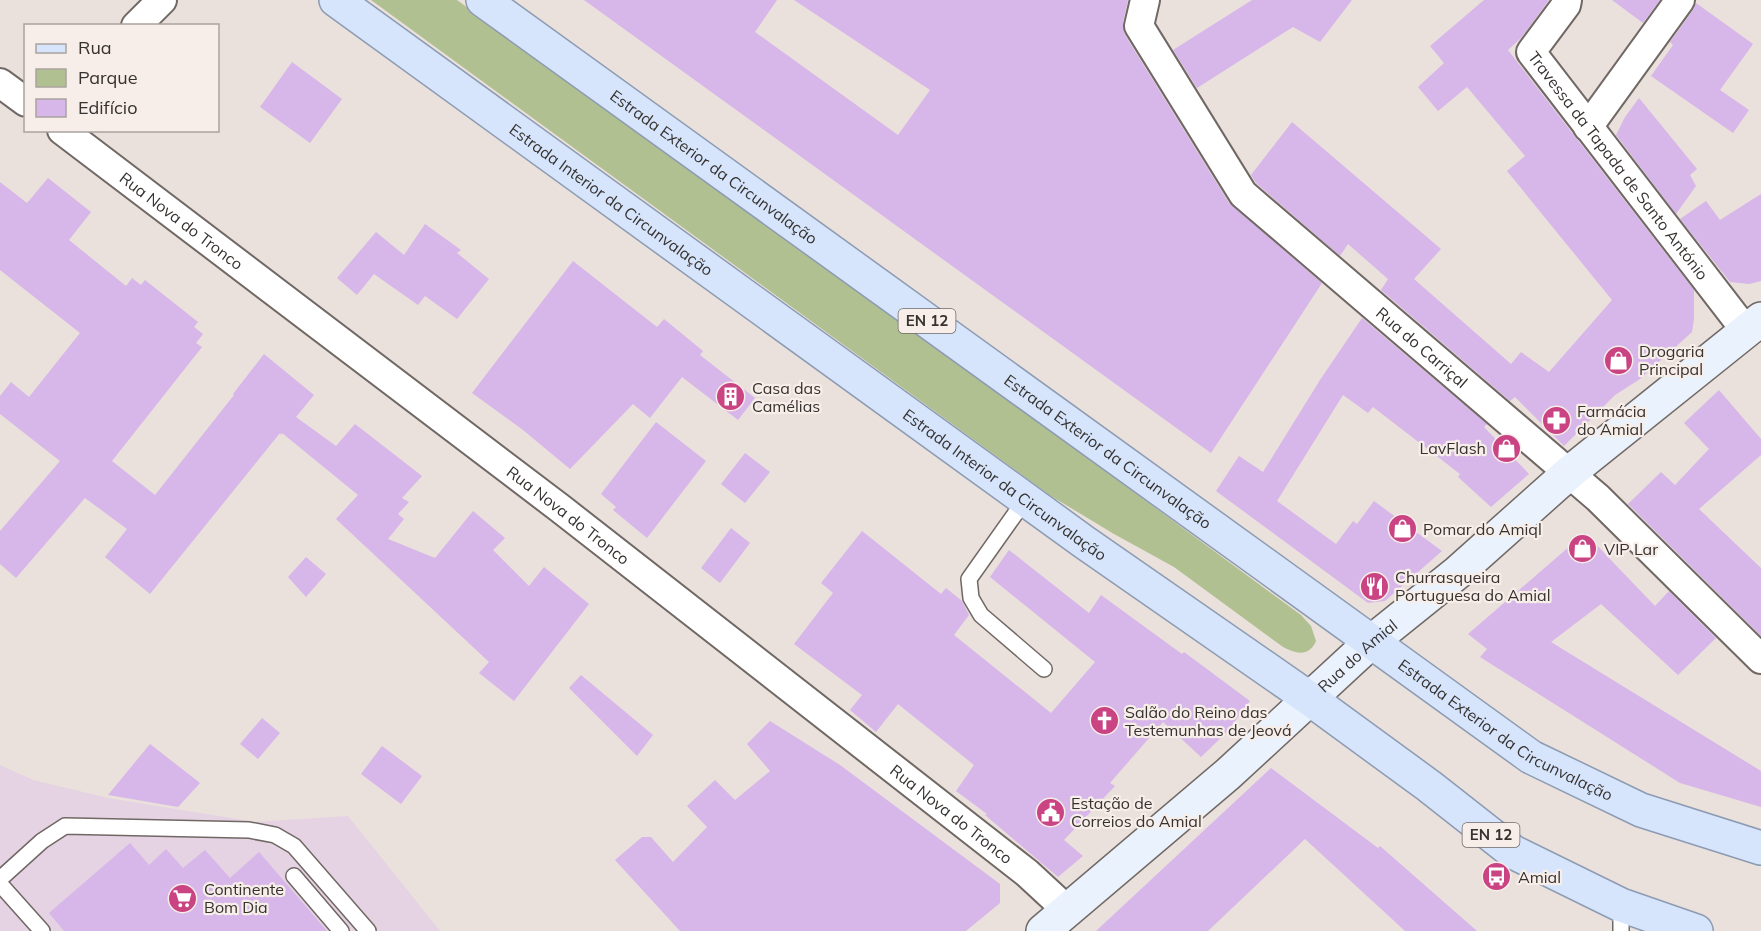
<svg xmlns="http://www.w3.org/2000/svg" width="1761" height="931" viewBox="0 0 1761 931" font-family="Mulish,sans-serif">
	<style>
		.commercial { fill: #e5d2e2 }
		.green { fill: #b0c091 }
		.building { fill: #d7b6e9 }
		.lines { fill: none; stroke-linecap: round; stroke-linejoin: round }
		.service-casing { stroke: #706864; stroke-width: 18 }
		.minor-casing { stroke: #706864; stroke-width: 32 }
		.secondary-casing { stroke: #706864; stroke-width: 36 }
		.primary-casing { stroke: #8c9bb2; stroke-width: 36 }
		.service { stroke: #fff; stroke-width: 15 }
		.minor { stroke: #fff; stroke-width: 28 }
		.secondary { stroke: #eaf2fd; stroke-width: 33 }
		.primary { stroke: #d6e5fb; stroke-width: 33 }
		.labels { text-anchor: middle; stroke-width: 4.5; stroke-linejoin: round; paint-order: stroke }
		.shield { fill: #f7eee9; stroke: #706a68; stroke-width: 1.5 }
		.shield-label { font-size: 15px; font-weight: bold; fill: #363230 }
		.street-label { font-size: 16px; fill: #363230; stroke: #f7eee9 }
		.poi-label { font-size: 16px; fill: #363230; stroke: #f7eee9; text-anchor: start }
	</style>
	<rect width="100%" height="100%" fill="#eae0dc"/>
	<!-- commercial -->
	<path class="commercial" d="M0 765 33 780 108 798 255 822 348 816 440 931H0Z"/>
	<!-- green -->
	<path class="green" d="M371 0H457L836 273 1301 615 1311 626 1316 641C1309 657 1296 654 1283 647L1174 567 1114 534 1051 496Z"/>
	<!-- building -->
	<path class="building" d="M584 0H777L755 32 898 135 930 90 794 0H1128L1123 22 1125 35 1229 203 1322 283 1211 453Z
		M1252 0H1352L1320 42 1293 27 1197 88 1173 50Z
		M1484 0H1549L1521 38 1508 50 1694 290V319L1692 332 1640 379 1615 395 1564 446 1515 397 1510 401 1381 290 1388 279 1348 244 1340 256 1256 183 1251 175 1292 122 1441 249 1414 279 1511 364 1521 352 1549 372 1612 300 1507 171 1525 156 1467 87 1438 111 1418 87 1444 63 1430 46Z
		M1612 0H1660L1643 23Z
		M1696 3 1753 44 1720 90 1749 110 1733 133 1651 76 1673 45 1670 42 1693 10Z
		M292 62 342 99 310 143 260 107Z
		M1639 98 1697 169 1690 175 1696 186 1676 214 1616 135 1625 117Z
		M48 178 91 212 69 240 126 286 132 278 141 285 145 280 198 322 194 327 203 334 196 343 202 347 112 461 155 495 234 395 233 394 264 354 314 395 296 417 336 446 355 424 422 476 402 498 409 502 398 514 404 519 388 539 435 558 473 511 505 538 493 550 529 586 544 567 589 604 514 701 479 673 489 662 336 519 358 495 282 433 281 435 280 433 150 594 105 557 127 529 85 498 16 578 0 564V531L60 461 0 414V396L11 382 29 397 80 333 0 270V182L27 203Z
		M1761 194V281L1749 284 1730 282 1680 219 1706 201 1720 220Z
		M425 224 461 250 457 253 489 279 457 319 425 296 418 305 374 274 357 295 337 278 376 232 404 255Z
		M573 261 657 327 664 319 703 351 700 355 755 398 738 420 682 377 650 418 633 404 570 469 523 430 472 393Z
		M1362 318 1487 424 1484 427 1529 474 1491 507 1458 477 1460 474 1373 407 1368 413 1343 395 1277 501 1336 544 1353 521 1357 524 1374 501 1442 551 1385 601 1368 603 1216 491 1239 456 1263 472 1320 380Z
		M1719 390 1761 439V455L1699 509 1761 568V636L1628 504 1661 472 1675 485 1709 449 1684 423Z
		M656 422 706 461 647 538 613 510 616 507 601 494Z
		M745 453 770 472 745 503 721 484Z
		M731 528 750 543 720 583 701 568Z
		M862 531 941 594 946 588 962 601 969 615 954 635 1051 713 1095 662 990 577 1009 550 1089 613 1101 595 1182 654 1184 652 1250 701 1227 732 1201 757 1163 722 1110 783 1115 786 1064 840 1083 856 1058 877 985 815 987 814 956 791 974 765 898 704 876 732 850 710 862 695 794 644 833 593 821 583Z
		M1585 533 1655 606 1669 591 1716 638 1678 675 1601 604 1551 642 1761 771V807L1680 783 1480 657 1487 649 1468 634Z
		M306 557 326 574 306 597 288 577Z
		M581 675 653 735 637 756 569 688Z
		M262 718 280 733 258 759 240 744Z
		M770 721 840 765 1000 884V903L966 931H680L615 860 642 837H651L673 862 707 827 687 806 715 780 735 800 770 771 747 744Z
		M150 744 200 783 178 807 108 795Z
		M382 746 422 776 401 804 361 774Z
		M1271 768 1378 848 1380 846 1477 931H1405L1305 839 1208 931H1096Z
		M130 843 149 865 166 849 183 868 205 850 230 878 259 852 327 931H64L49 913Z"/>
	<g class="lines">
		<defs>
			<path id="service" d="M1025 500 969 579 971 598 981 615 1044 669
				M294 876 341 931
				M0 879 42 841 65 826 249 830 275 835 294 846 368 931
				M0 884 42 931
				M1621 905V931"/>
			<g id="minor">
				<path id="s1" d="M1145 0 1139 26 1243 194 1598 498 1761 659"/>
				<path id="s2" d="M1567 0 1566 5 1531 52 1746 331"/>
				<path d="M136 26 162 0"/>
				<path d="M0 83 26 102"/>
				<path d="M1588 127 1680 0"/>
				<path id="s3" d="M62 130 561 509 1027 873 1067 910"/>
			</g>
			<g id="secondary">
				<path id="s4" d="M1043 931 1228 774 1371 642 1458 572 1569 473 1761 319"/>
			</g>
			<g id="primary">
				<path id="s5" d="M336 0 1084 542 1310 699 1429 786 1513 852 1621 905 1696 931"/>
				<path id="s6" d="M483 0 1531 757 1641 810 1761 848"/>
			</g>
		</defs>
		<!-- service casing -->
		<use href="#service" class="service-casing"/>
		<!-- minor casing -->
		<use href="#minor" class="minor-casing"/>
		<!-- secondary casing -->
		<use href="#secondary" class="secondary-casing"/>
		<!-- primary casing -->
		<use href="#primary" class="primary-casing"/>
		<!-- service -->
		<use href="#service" class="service"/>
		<!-- minor -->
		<use href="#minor" class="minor"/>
		<!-- secondary -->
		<use href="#secondary" class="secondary"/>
		<!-- primary -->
		<use href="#primary" class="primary"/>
	</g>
	<!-- icons -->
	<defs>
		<symbol id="shop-disc" viewBox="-11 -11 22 22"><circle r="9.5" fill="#ca4382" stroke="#f7eee9"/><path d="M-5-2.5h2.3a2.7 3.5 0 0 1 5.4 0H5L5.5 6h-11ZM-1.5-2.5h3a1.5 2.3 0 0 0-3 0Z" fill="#fff"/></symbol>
		<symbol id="building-disc" viewBox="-11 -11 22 22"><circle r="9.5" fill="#ca4382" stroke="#f7eee9"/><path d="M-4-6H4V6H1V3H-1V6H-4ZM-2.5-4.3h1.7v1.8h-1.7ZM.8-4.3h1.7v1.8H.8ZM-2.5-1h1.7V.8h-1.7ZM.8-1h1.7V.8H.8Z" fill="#fff"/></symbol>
		<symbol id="pharmacy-disc" viewBox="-11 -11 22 22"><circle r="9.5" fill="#ca4382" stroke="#f7eee9"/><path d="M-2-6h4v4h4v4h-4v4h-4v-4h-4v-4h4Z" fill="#fff"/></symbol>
		<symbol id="restaurant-disc" viewBox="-11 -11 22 22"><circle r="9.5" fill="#ca4382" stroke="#f7eee9"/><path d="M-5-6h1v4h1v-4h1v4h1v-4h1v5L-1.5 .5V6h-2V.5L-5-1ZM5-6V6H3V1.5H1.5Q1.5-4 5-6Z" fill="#fff"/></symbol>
		<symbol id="church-disc" viewBox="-11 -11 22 22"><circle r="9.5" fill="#ca4382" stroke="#f7eee9"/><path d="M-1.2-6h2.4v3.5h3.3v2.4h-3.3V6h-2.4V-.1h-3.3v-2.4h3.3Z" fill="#fff"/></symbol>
		<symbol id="civic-disc" viewBox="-11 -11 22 22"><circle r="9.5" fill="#ca4382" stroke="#f7eee9"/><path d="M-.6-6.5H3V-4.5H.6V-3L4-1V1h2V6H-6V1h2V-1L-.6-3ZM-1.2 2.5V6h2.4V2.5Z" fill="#fff"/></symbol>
		<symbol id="bus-disc" viewBox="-11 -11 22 22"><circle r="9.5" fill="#ca4382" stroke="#f7eee9"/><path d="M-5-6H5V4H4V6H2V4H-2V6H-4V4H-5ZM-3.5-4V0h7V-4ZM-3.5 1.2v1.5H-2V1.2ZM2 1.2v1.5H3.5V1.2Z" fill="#fff"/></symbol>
		<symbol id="supermarket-disc" viewBox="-11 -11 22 22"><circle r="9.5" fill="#ca4382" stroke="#f7eee9"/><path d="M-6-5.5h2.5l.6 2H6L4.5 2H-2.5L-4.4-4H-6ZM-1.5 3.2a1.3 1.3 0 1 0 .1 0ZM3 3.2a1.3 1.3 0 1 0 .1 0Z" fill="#fff"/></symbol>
	</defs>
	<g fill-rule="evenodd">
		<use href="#shop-disc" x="1602" y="344" width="33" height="33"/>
		<use href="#building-disc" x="714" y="380" width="33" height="33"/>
		<use href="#pharmacy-disc" x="1540" y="404" width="33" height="33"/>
		<use href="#shop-disc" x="1490" y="432" width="33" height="33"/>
		<use href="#shop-disc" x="1386" y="512" width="33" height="33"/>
		<use href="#shop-disc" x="1566" y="532" width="33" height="33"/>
		<use href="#restaurant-disc" x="1358" y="570" width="33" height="33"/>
		<use href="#church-disc" x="1088" y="704" width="33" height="33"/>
		<use href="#civic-disc" x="1034" y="796" width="33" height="33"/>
		<use href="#bus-disc" x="1480" y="860" width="33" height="33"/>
		<use href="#supermarket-disc" x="166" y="882" width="33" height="33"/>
	</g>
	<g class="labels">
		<!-- shield labels -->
		<g class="shield">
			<rect x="898.5" y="309" width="57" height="24" rx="4.5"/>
			<rect x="1462.5" y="823" width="57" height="24" rx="4.5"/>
		</g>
		<g class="shield-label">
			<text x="927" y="326">EN 12</text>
			<text x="1491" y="840">EN 12</text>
		</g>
		<!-- street labels -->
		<g class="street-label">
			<text dy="6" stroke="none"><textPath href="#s2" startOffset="207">Travessa da Tapada de Santo António</textPath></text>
			<text dy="6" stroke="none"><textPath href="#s6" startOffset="285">Estrada Exterior da Circunvalação</textPath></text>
			<text dy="6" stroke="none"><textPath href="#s5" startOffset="340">Estrada Interior da Circunvalação</textPath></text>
			<text dy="6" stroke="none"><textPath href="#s3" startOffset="150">Rua Nova do Tronco</textPath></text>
			<text dy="6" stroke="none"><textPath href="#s1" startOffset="460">Rua do Carriçal</textPath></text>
			<text dy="6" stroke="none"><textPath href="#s6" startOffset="771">Estrada Exterior da Circunvalação</textPath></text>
			<text dy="6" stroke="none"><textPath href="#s5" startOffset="826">Estrada Interior da Circunvalação</textPath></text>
			<text dy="6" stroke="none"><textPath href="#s3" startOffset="636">Rua Nova do Tronco</textPath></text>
			<text dy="6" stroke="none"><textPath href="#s4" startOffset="418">Rua do Amial</textPath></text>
			<text dy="6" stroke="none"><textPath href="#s6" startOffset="1257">Estrada Exterior da Circunvalação</textPath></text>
			<text dy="6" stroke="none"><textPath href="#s3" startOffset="1122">Rua Nova do Tronco</textPath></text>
		</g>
		<!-- poi labels -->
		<g class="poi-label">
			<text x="1639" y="357">Drogaria<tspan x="1639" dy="18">Principal</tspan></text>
			<text x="752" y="394">Casa das<tspan x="752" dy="18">Camélias</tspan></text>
			<text x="1577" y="417">Farmácia<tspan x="1577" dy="18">do Amial</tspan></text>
			<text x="1486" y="454" text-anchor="end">LavFlash</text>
			<text x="1423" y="535">Pomar do Amiql</text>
			<text x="1604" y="555">VIP Lar</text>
			<text x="1395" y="583">Churrasqueira<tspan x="1395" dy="18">Portuguesa do Amial</tspan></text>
			<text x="1125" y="718">Salão do Reino das<tspan x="1125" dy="18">Testemunhas de Jeová</tspan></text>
			<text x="1071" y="809">Estação de<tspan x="1071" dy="18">Correios do Amial</tspan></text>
			<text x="1518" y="883">Amial</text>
			<text x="204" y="895">Continente<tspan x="204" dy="18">Bom Dia</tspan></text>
		</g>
	</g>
	<!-- legend -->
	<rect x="24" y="24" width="195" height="108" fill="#f7eee9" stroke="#aaa39f" stroke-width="1.5"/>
	<rect x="36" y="44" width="30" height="9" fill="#d6e5fb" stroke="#aaa39f" stroke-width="1.5"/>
	<text x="78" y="54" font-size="18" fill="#363230">Rua</text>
	<rect x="36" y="69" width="30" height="18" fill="#b0c091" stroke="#aaa39f" stroke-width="1.5"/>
	<text x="78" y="84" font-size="18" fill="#363230">Parque</text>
	<rect x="36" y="99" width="30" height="18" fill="#d7b6e9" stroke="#aaa39f" stroke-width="1.5"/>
	<text x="78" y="114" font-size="18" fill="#363230">Edifício</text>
</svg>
